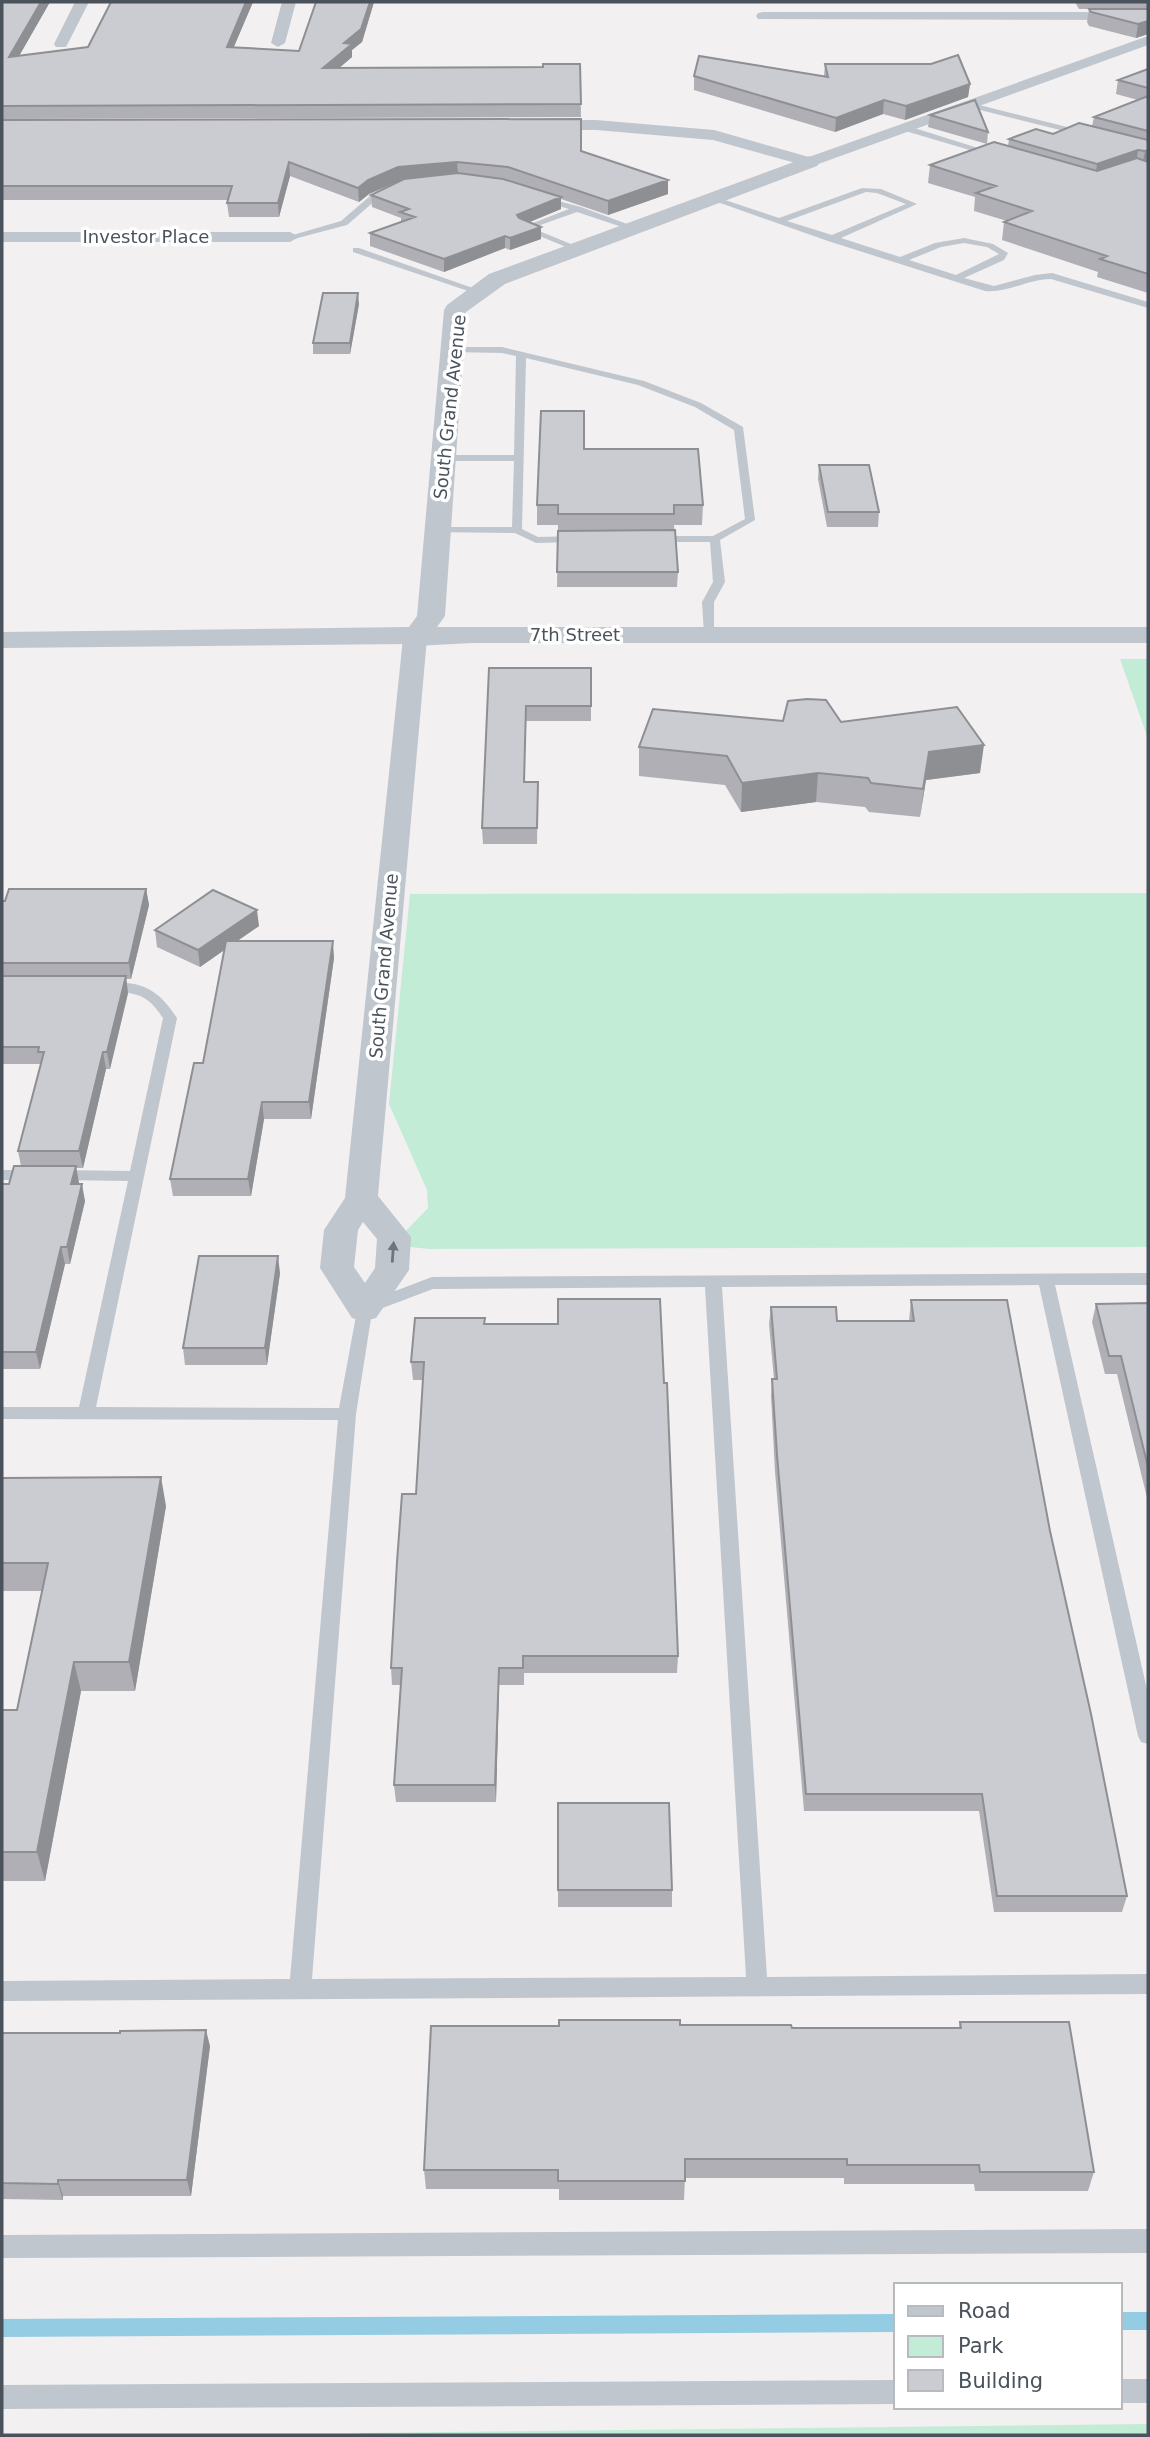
<svg xmlns="http://www.w3.org/2000/svg" width="1150" height="2437" viewBox="0 0 1150 2437" font-family="'DejaVu Sans',sans-serif">
	<style>
		.green { fill: #c3ecd7 }
		.lines { fill: none; stroke-linecap: round; stroke-linejoin: round }
		.stream { fill: #94cce4; fill-rule: evenodd }
		.service { fill: #c0c6cd; fill-rule: evenodd }
		.minor { fill: #c0c6cd; fill-rule: evenodd }
		.tertiary { fill: #c0c6cd; fill-rule: evenodd }
		.wall { fill: #afafb5 }
		.shaded-wall { fill: #8e8f93 }
		.building { fill: #cbccd2; stroke: #8e8f93; stroke-width: 2 }
		.oneway { fill: #6d757e }
		.labels { text-anchor: middle; stroke-width: 7; stroke-linejoin: round; paint-order: stroke }
		.far-street-label { font-size: 18px; fill: #4a525c; stroke: #fff }
	</style>
	<rect width="100%" height="100%" fill="#f2f0f0"/>
	<!-- green -->
	<path class="green" d="M1120 659H1148V739Z
		M1148 893V1247L430 1249 400 1246 402 1235 428 1208 427 1190 389 1104 410 894Z
		M1148 2424V2435H359L360 2433Z"/>
	<g class="lines">
		<!-- stream -->
		<path class="stream" d="M1120 2312H1148V2330H1120Z
			M896 2314V2332L2 2337V2319Z"/>
		<!-- service -->
		<path class="service" d="M971 103 1087 132 1088 134 1084 136 968 107Z
			M902 126H908L997 154 990 156 902 130Z
			M387 188 394 190 376 200 347 225 290 240 286 237 341 221 370 196Z
			M862 188 881 189 917 204 841 238 900 257 935 243 964 238 993 244 1008 253 1004 260 964 278 994 286 1035 275 1052 273 1148 302V308L1051 279C1028 279 1009 293 985 291L828 241 709 199 716 197 779 218ZM866 192 877 193 906 204 832 235 787 221ZM964 243 987 247 999 254 956 275 909 260 941 247Z
			M539 196 581 207 638 228 631 230 577 212 532 228 583 249 576 251 520 228 569 209 539 200Z
			M353 248H359L484 292 477 294 353 252Z
			M453 347H502L644 381 701 403 743 427 755 520 720 540 725 582 714 602V637L704 635 702 602 713 582 710 542H655L650 539 655 536H713L745 519 734 430 695 407 638 385 526 358 522 529 538 537 577 536 582 539 577 542 536 543 515 533 434 532V528L438 527H512L514 461H444L439 458 444 455H514L516 356 502 353 450 352V348Z
			M108 982C143 982 157 988 177 1018L96 1407 339 1408 358 1305 432 1277 1148 1273V1285H1055L1148 1694V1744L1141 1742 1138 1736 1039 1285 722 1287 767 1977 1148 1974V1994L2 2001V1981L290 1979 338 1420 2 1419V1407H79L128 1181 58 1180 50 1175 58 1170 130 1171 163 1018C144 989 133 995 103 989L101 986ZM705 1287 746 1977 312 1979 356 1414 372 1312 433 1289Z
			M2 1170H32L40 1175 32 1180H2Z
			M1148 2229V2253L2 2258V2235Z
			M1120 2379H1148V2403H1120Z
			M896 2380V2404L2 2409V2385Z"/>
		<!-- minor -->
		<path class="minor" d="M75 2H89L66 47H56L54 44Z
			M282 2H296L285 43 278 47 271 43Z
			M763 12H1148V20L758 19 756 16 758 13Z
			M1148 36V45L810 167 713 140 596 130H536L528 125 536 120H596L714 130 809 157Z
			M2 232H290L299 237 290 242H2Z
			M415 631 424 633 427 638 378 1196 411 1237 409 1270 376 1318 364 1321 352 1318 320 1268 324 1230 345 1198 403 638 406 633ZM363 1222 377 1239 375 1268 365 1283 354 1267 358 1230Z"/>
		<!-- tertiary -->
		<path class="tertiary" d="M810 156 817 158 820 162 817 166 505 284 466 312 445 616 437 627H1148V643H473L415 646 406 644 2 648V632L409 627 417 616 444 310 447 305 489 274Z"/>
	</g>
	<!-- wall -->
	<path class="wall" d="M2 2H50L19 56 88 47 111 2H253L234 47 299 51 316 2H374L362 42 352 50V57L339 68 543 67 580 64 581 117 2 119Z
		M1075 2H1148V34L1136 38 1089 26 1087 22 1089 9H1079Z
		M825 64 970 84 968 97 905 120 883 114 835 132 694 90V76H824Z
		M1148 69V293L1097 277 1098 272 1002 240 1004 222 1007 221 974 211 975 197 928 183 930 165 1008 146 1009 139 1053 134 1092 126 1094 117 1138 100 1116 94 1118 80Z
		M930 115 988 132 987 144 928 127Z
		M2 120 581 151 668 180V194L608 215 561 199V209L529 222 541 227V239L510 250 505 248 444 272 370 246V233L401 222V218L372 207 371 195 397 182 369 194 359 202 290 176 279 217H229L227 203 228 200H2Z
		M359 304 350 354H313V343Z
		M584 449 703 505 702 525H674L678 572 677 587H557L558 525H537V505Z
		M819 465 879 512 878 527H827L818 479Z
		M489 668H591V721H526L524 782H538L537 844H483L482 828Z
		M783 721 841 722 980 773 926 780 920 817 869 812 865 807 816 802 741 812 725 785 639 776V747Z
		M146 889 149 905 131 979H126L128 993 110 1069H106L83 1168H76L79 1184 85 1201 70 1264H65L40 1369H2V1184H9L21 1166 18 1151 41 1066 40 1064H2V901Z
		M259 926 237 941 334 958 311 1119H264L251 1196H173L170 1179 203 1063 224 950 200 967 157 947 155 930Z
		M280 1273 267 1365H185L183 1348Z
		M911 1300 1050 1531 1127 1896 1122 1912H994L979 1811H804L775 1472 771 1396 772 1379H774L769 1324 771 1307 837 1321H909Z
		M1148 1303V1502L1117 1374H1105L1092 1322 1096 1304Z
		M485 1324 664 1383 678 1656 677 1673H524V1685H499L496 1802H396L394 1785 401 1685H392L391 1668 416 1494 423 1380H413L411 1362Z
		M2 1478 166 1506 135 1691H81L45 1881H2V1710H17L42 1591H2Z
		M558 1803 672 1890V1907H558Z
		M960 2022 1094 2172 1088 2191H975L974 2184H844V2178H685L684 2200H559V2189H426L424 2170 559 2026 680 2025 792 2028H959Z
		M2 2033 210 2046 191 2196H63V2200L2 2199Z"/>
	<!-- shaded-wall -->
	<path class="shaded-wall" d="M41 2H50L11 70 9 57Z
		M246 2H253L228 60 227 47Z
		M370 2H374L362 42 352 50V57L324 81 323 68 344 43Z
		M1148 21V34L1136 38 1138 24Z
		M970 84 968 97 905 120 906 106Z
		M884 100 883 114 835 132 836 118Z
		M1138 150 1136 165 1095 178 1097 164Z
		M1148 150V163L1142 166 1145 151Z
		M289 162 290 176 279 217 278 203Z
		M457 162 458 175 399 181 369 194 359 202 358 188 368 180 398 167Z
		M668 180V194L608 215V201Z
		M561 197V209L518 227 517 215Z
		M541 227V239L510 250V238Z
		M505 236V248L444 272V259Z
		M358 293 359 304 350 354V343Z
		M984 745 980 773 926 780 920 817 929 752Z
		M818 773 816 802 741 812 742 783Z
		M146 889 149 905 131 979 129 963Z
		M257 910 259 926 200 967 198 950Z
		M333 941 334 958 311 1119 309 1102Z
		M126 976 128 993 110 1069 107 1052Z
		M103 1052 106 1069 83 1168 79 1151Z
		M262 1102 264 1119 251 1196 248 1179Z
		M76 1166 79 1183 75 1201 71 1184Z
		M82 1184 85 1201 70 1264 67 1247Z
		M61 1247 65 1264 40 1369 36 1352Z
		M278 1256 280 1273 267 1365 265 1348Z
		M161 1477 166 1506 135 1691 129 1662Z
		M74 1662 81 1691 45 1881 37 1852Z
		M499 1668V1685L496 1802 495 1785Z
		M206 2030 210 2046 191 2196 187 2180Z
		M58 2180 63 2196V2200L58 2184Z"/>
	<!-- building -->
	<path class="building" d="M2 2H41L9 57 88 47 111 2H246L227 47 299 51 316 2H370L361 29 344 43 352 44 323 68 543 67V64H580L581 104 2 106Z
		M1089 9H1148V21L1138 24 1091 12Z
		M958 55 970 84 906 106 884 100 836 118 694 76 699 56 828 77 825 64H931Z
		M1148 69V88L1118 80Z
		M1148 96V131L1094 117Z
		M975 100 988 132 930 115Z
		M581 119V151L668 180 608 201 508 167 457 162 398 167 368 180 358 188 289 162 278 203H227L232 186H2V120Z
		M1079 123 1148 140V150L1145 151 1138 150 1097 164 1009 139 1036 129 1053 134Z
		M994 142 1097 171 1137 158 1148 162V274L1100 259 1107 256 1004 222 1032 211 976 193 996 186 930 165Z
		M458 173 503 179 561 197 517 215 519 218 541 227 510 238 505 236 444 259 370 233 415 217 400 212 409 209 371 195 404 179Z
		M323 293H358L350 343H313Z
		M541 411H584V449H698L703 505H674V514H558V505H537Z
		M819 465H869L879 512H828Z
		M675 530 678 572H557L558 531Z
		M489 668H591V706H526L524 782H538L537 828H482Z
		M807 699 826 700 841 722 957 707 984 745 929 752 923 789 871 783 868 778 818 773 742 783 727 756 639 747 653 709 783 721 788 701Z
		M9 889H146L129 963H2V901H5Z
		M213 890 257 910 198 950 155 930Z
		M226 941H333L309 1102H262L248 1179H170L194 1063H203Z
		M2 976H126L107 1052H103L79 1151H18L44 1052H38L39 1047H2Z
		M14 1166H76L71 1184H82L67 1247H61L36 1352H2V1184H9Z
		M199 1256H278L265 1348H183Z
		M558 1299H660L664 1383H667L678 1656H523V1668H499L495 1785H394L402 1668H391L397 1562 402 1494H416L424 1362H411L415 1318H485L484 1324H558Z
		M911 1300H1007L1050 1531 1091 1714 1127 1896H997L982 1794H806L777 1455 772 1379H777L771 1307H836L837 1321H914Z
		M1148 1303V1467L1121 1356H1109L1096 1304Z
		M161 1477 129 1662H74L37 1852H2V1710H17L48 1563H2V1478Z
		M558 1803H669L672 1890H558Z
		M559 2020H680V2025H791L792 2028H961L960 2022H1069L1094 2172H980L979 2165H847V2159H685V2181H558V2170H424L431 2026H559Z
		M206 2030 187 2180H58V2184L2 2183V2033H120V2031Z"/>
	<!-- one-way arrows -->
	<defs><path id="oneway-solid" d="M-6-.8H1V-3.2L6.5 0L1 3.2V.8H-6Z" transform="scale(1.75)"/></defs>
	<use class="oneway" href="#oneway-solid" transform="translate(393 1252) rotate(-86)"/>
	<g class="labels">
		<!-- far-street labels -->
		<g class="far-street-label">
			<text x="146" y="243">Investor Place</text>
			<text transform="translate(450 407) rotate(-84)" y="6">South Grand Avenue</text>
			<text x="575" y="641">7th Street</text>
			<text transform="translate(384 966) rotate(-85)" y="6">South Grand Avenue</text>
		</g>
	</g>
	<!-- border -->
	<rect width="1150" height="2437" fill="none" stroke="#4a525c" stroke-width="7"/>
	<!-- legend -->
	<rect x="894" y="2283" width="228" height="126" fill="#ffffff" stroke="#b7babe" stroke-width="2"/>
	<rect x="908" y="2306" width="35" height="10" fill="#c0c6cd" stroke="#b7babe" stroke-width="2"/>
	<text x="958" y="2318" font-size="21" fill="#4a525c">Road</text>
	<rect x="908" y="2336" width="35" height="21" fill="#c3ecd7" stroke="#b7babe" stroke-width="2"/>
	<text x="958" y="2353" font-size="21" fill="#4a525c">Park</text>
	<rect x="908" y="2370" width="35" height="21" fill="#cbccd2" stroke="#b7babe" stroke-width="2"/>
	<text x="958" y="2388" font-size="21" fill="#4a525c">Building</text>
</svg>
